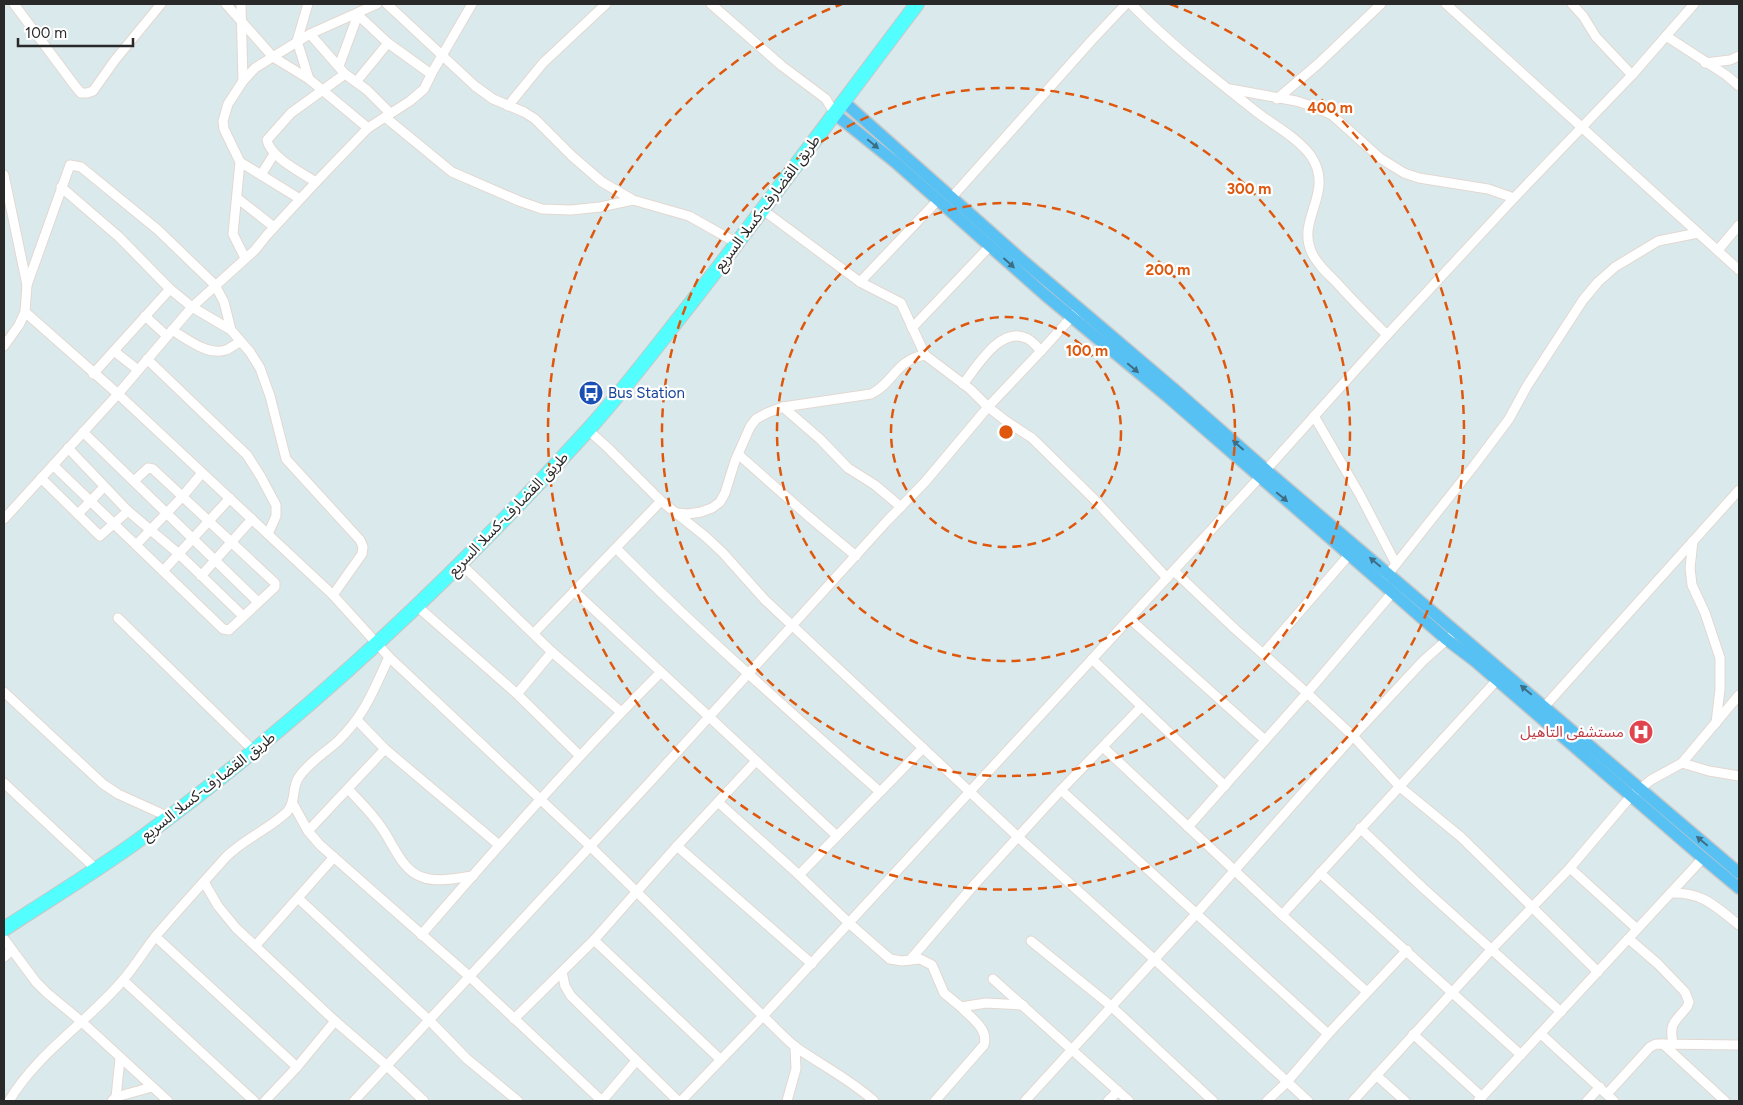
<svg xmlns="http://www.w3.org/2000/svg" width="1743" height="1105" font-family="Figtree,'Noto Sans Arabic',sans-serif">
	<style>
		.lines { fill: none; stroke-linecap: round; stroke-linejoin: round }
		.minor-casing { stroke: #e3d7d0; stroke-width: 11 }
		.major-casing { stroke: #c7c7c7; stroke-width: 14 }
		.highway-casing { stroke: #c7c7c7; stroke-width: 16 }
		.minor { stroke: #fff; stroke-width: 9 }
		.major { stroke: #57c1f4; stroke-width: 11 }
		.highway { stroke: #52fffe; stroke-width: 14 }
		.oneway { fill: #3e6d84 }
		.ring { fill: none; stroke: #de570d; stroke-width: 2.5; stroke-dasharray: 9 6 }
		.labels { text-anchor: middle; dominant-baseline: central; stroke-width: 4.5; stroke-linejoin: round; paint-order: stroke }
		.street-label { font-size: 15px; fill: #292929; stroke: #fff }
		.transit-label { font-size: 15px; fill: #164399; stroke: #fff; text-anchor: start }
		.health-label { font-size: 15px; fill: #be3a42; stroke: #fff; text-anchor: end }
		.centre { fill: #de570d; stroke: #fff; stroke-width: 2.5 }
		.ring-label { font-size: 15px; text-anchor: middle; font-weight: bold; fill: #de570d; stroke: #fff; stroke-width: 4.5; stroke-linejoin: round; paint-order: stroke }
	</style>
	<rect width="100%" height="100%" fill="#daeaec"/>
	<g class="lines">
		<defs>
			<g id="minor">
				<path d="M14 4 75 86 81 93H87L93 91 115 60 161 4"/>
				<path d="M226 4 273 57 309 79 368 128"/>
				<path d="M241 4 243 81"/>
				<path d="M308 4 297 41 309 79"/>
				<path d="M387 4 475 86 493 99 524 112 535 119 572 156 602 182 633 200 689 216 737 243"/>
				<path d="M711 4 782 66 826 99 835 114"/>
				<path d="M1131 4C1170 44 1214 78 1258 113 1275 126 1298 138 1311 156 1335 192 1297 218 1311 251 1316 263 1327 273 1337 283 1353 301 1370 318 1387 335"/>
				<path d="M1446 4 1739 270"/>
				<path d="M1572 4 1583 16 1596 37 1632 75"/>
				<path d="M358 15 388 43 431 74"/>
				<path d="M310 34 345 74 367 90 390 113"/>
				<path d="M1666 36 1726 75 1739 86"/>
				<path d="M1705 63 1730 60 1739 56"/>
				<path d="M339 66 359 12"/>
				<path d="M356 82 388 43"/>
				<path d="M1230 89 1296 101 1315 107 1332 115 1380 158 1404 173 1419 178 1488 189 1514 198"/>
				<path d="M1277 99 1318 64 1381 4"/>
				<path d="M508 106 543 63 606 4"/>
				<path d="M385 117 452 172 519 201 542 209 571 210 600 207 633 200"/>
				<path d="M240 162 300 199"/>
				<path d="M4 175 27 285 25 312 19 325 4 346"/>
				<path d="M261 175 274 154"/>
				<path d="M316 182C302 173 270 157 267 140L291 113 345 74"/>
				<path d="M61 187 119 237 170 289 192 307 231 330"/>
				<path d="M952 197 1092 40 1126 4"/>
				<path d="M237 198 274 227"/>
				<path d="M763 210 860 282 901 303 925 355 970 389 988 407 1006 421 1032 438 1094 499 1167 578"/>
				<path d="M1718 250 1739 225"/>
				<path d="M245 258 233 234 240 162 224 129 223 121 228 104 243 81 255 68 310 34 377 4"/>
				<path d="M860 282 938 200"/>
				<path d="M27 285 70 165 81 167 158 230 215 285 224 302 231 330 250 352 260 368 270 396 286 459 360 540 363 547 362 554 333 595"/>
				<path d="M25 312 118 394 333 595 389 657 590 846 763 1016 1259 478"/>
				<path d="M145 316 167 336"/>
				<path d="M912 328 990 246"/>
				<path d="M172 330C187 339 208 356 226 350 231 348 235 344 240 342"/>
				<path d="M114 351 138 370"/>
				<path d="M147 359 247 455 261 477 276 505V516L268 534"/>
				<path d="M93 374 170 289"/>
				<path d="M963 384C977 367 1000 326 1026 338 1032 340 1037 347 1041 351"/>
				<path d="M783 407 820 439 848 468 875 485 901 507"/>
				<path d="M1314 416 1360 495 1396 564"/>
				<path d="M588 430 607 447 661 501 706 537 723 553 765 600 1018 837 1154 959 1308 1101"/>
				<path d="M83 432 258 602"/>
				<path d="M68 448 128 511 179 554 243 616"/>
				<path d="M738 454 808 516 856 556"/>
				<path d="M53 465 223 629 229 630 275 587V583L153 469 148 468 134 481"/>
				<path d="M1266 470 1387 335 1514 198 1632 75 1694 4"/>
				<path d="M41 478 100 536 128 511"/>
				<path d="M677 513 688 514 701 512 712 508 720 502 725 493 735 461 750 427 756 419 767 413 783 407 871 394C893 384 895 360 925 355"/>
				<path d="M78 514 104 487"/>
				<path d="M4 519 118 394 192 307 255 250 267 235 316 182 368 128 410 101 424 89 433 71 472 4"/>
				<path d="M1693 541 1690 568 1692 585 1705 613 1720 658V689L1716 723"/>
				<path d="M136 545 182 497 202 473"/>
				<path d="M616 548C700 633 791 712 880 792"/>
				<path d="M461 564 552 652 621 712"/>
				<path d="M163 571 230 498"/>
				<path d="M1174 571 1235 629 1307 693 1353 736 1400 787 1461 837 1598 972"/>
				<path d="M201 576 252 519"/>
				<path d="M1385 578 1473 467 1509 419 1527 386 1583 300 1598 282 1615 267 1658 241 1698 233"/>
				<path d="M574 591 837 836"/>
				<path d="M418 607 517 694 580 756"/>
				<path d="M118 618 253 750"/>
				<path d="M1130 619 1265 740"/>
				<path d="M534 633 661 501"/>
				<path d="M1263 654 1349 555"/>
				<path d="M1092 659 1225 786"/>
				<path d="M4 692 103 784 118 794 169 817"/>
				<path d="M517 694 552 652"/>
				<path d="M1545 706 1739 490"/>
				<path d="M357 720 385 749 499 845"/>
				<path d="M1103 747 1282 915 1367 992"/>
				<path d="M1682 763 1709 771 1739 776"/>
				<path d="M4 783 96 869"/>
				<path d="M348 789C359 801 372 813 381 827 393 843 402 871 422 877 438 883 456 878 473 876"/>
				<path d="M1061 790 1328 1034"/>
				<path d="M718 802 799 875 850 924 890 959 902 961 910 960 974 885 1061 790 1141 707"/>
				<path d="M293 804 308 831 320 845 470 977 602 1101 636 1061"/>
				<path d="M1188 827 1307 693 1393 592"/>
				<path d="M1360 828 1423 888 1561 1012"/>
				<path d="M308 831 385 749"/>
				<path d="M677 846 812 964"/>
				<path d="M1570 868 1637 929"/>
				<path d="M1320 873 1521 1055"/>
				<path d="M799 875 923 748"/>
				<path d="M204 882 218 906 236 928 335 1021 386 1065 424 1101"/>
				<path d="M1671 893C1703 892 1715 906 1739 925"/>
				<path d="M298 898 430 1021 467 1059 518 1101"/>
				<path d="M1282 915 1497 680"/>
				<path d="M421 935C499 845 577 756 661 672"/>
				<path d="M156 937 297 1067"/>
				<path d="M4 939 36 982 47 993 82 1022 168 1101"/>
				<path d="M1629 939 1658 964 1685 992 1689 1002 1687 1007C1674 1023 1669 1023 1673 1044"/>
				<path d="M594 940 720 1059"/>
				<path d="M1031 941 1111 1006 1213 1101"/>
				<path d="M256 945 334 857"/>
				<path d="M4 957 12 950"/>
				<path d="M910 960 920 959 932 965 944 993 961 1007 986 1003 1023 1005"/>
				<path d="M562 972 565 986 571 996 678 1101"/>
				<path d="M993 979 1129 1101"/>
				<path d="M123 980 254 1101"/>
				<path d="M514 1019 594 940 677 846 756 761"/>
				<path d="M1413 1034 1482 1097"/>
				<path d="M1541 1034 1614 1101"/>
				<path d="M1663 1044 1725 1101"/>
				<path d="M1376 1075 1405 1101"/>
				<path d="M1607 1094 1650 1047 1656 1044 1739 1045"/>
				<path d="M116 1097 120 1059"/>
				<path d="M9 1101C37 1053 88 1022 123 980 135 966 144 951 155 937 178 910 202 884 226 857 244 839 269 829 287 812 297 801 291 788 299 777 309 762 325 753 338 741 365 715 374 689 389 657"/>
				<path d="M112 1101 116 1097 152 1087"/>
				<path d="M265 1101 297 1067 335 1021"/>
				<path d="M354 1101 649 783 887 521 925 482 988 407 1041 351 1076 312"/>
				<path d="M681 1101 763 1016C774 1026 785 1039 797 1048 823 1066 851 1080 874 1101"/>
				<path d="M787 1101 796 1069 795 1046"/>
				<path d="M935 1101 984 1045C989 1029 971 1018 961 1007"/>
				<path d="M1025 1101 1197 913 1353 736 1423 661 1450 637"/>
				<path d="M1108 1101 1118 1091"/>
				<path d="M1267 1101 1286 1083 1328 1034 1407 950"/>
				<path d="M1353 1101 1491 950 1570 868 1631 796 1651 780 1682 763 1739 695"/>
				<path d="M1478 1101 1703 858"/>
				<path d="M1587 1101 1600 1087"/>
			</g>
			<g id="major">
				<path d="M844 102 1021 259 1175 390 1266 470 1739 873"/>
				<path d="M835 114 895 162 1044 294 1168 397 1446 639 1475 661 1703 858 1739 888"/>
			</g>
			<path id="highway" d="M4 929C48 900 93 873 136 842 301 722 450 582 587 431 624 390 657 346 691 303 768 204 842 103 917 4"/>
		</defs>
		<use href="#minor" class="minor-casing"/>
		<use href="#major" class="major-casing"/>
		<use href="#highway" class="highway-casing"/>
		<use href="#minor" class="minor"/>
		<use href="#major" class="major"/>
		<use href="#highway" class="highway"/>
	</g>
	<defs><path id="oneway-solid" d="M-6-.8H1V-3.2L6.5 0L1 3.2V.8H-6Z" transform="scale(1.25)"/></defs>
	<g class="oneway">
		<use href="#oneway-solid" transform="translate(873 144) rotate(39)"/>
		<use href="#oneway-solid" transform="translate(1009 263) rotate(42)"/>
		<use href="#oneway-solid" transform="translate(1133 368) rotate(40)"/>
		<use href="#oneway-solid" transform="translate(1238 445) rotate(-139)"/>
		<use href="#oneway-solid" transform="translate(1282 497) rotate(40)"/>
		<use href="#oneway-solid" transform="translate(1375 562) rotate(-140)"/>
		<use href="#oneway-solid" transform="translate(1526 690) rotate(-140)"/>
		<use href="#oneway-solid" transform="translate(1702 841) rotate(-140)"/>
	</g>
	<g class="ring">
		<circle cx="1006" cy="432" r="115"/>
		<circle cx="1006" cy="432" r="229"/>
		<circle cx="1006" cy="432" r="344"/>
		<path d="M1170 4A458 458 0 1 1 842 4"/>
	</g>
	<defs>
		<symbol id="bus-disc" viewBox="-11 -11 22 22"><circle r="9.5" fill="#1a4fb4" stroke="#fff"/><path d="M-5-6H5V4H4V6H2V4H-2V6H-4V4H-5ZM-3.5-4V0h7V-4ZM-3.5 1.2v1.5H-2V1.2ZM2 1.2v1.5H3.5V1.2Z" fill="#fff"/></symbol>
		<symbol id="hospital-disc" viewBox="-11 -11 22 22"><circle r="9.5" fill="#e0444e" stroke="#fff"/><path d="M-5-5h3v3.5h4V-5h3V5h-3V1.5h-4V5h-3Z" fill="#fff"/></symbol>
	</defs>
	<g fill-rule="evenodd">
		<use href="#bus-disc" x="577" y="379" width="28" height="28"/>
		<use href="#hospital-disc" x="1627" y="718" width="28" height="28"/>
	</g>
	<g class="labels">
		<g class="street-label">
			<text transform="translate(767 203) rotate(-53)">طريق القضارف-كسلا السريع</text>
			<text transform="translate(508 514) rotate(-46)">طريق القضارف-كسلا السريع</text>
			<text transform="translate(208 786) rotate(-38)">طريق القضارف-كسلا السريع</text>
		</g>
		<g class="transit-label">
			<text x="608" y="393">Bus Station</text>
		</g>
		<g class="health-label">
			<text x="1624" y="732">مستشفى التاهيل</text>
		</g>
	</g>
	<circle cx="1006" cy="432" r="8" class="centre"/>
	<g class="ring-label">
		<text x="1330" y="113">400 m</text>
		<text x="1249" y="194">300 m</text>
		<text x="1168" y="275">200 m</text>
		<text x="1087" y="356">100 m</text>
	</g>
	<rect width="1743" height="1105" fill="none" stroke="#292929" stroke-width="10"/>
	<path d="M18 38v8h115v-8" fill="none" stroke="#292929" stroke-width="2.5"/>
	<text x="25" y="38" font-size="15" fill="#292929" stroke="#ffffff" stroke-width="4" paint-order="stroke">100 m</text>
</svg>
